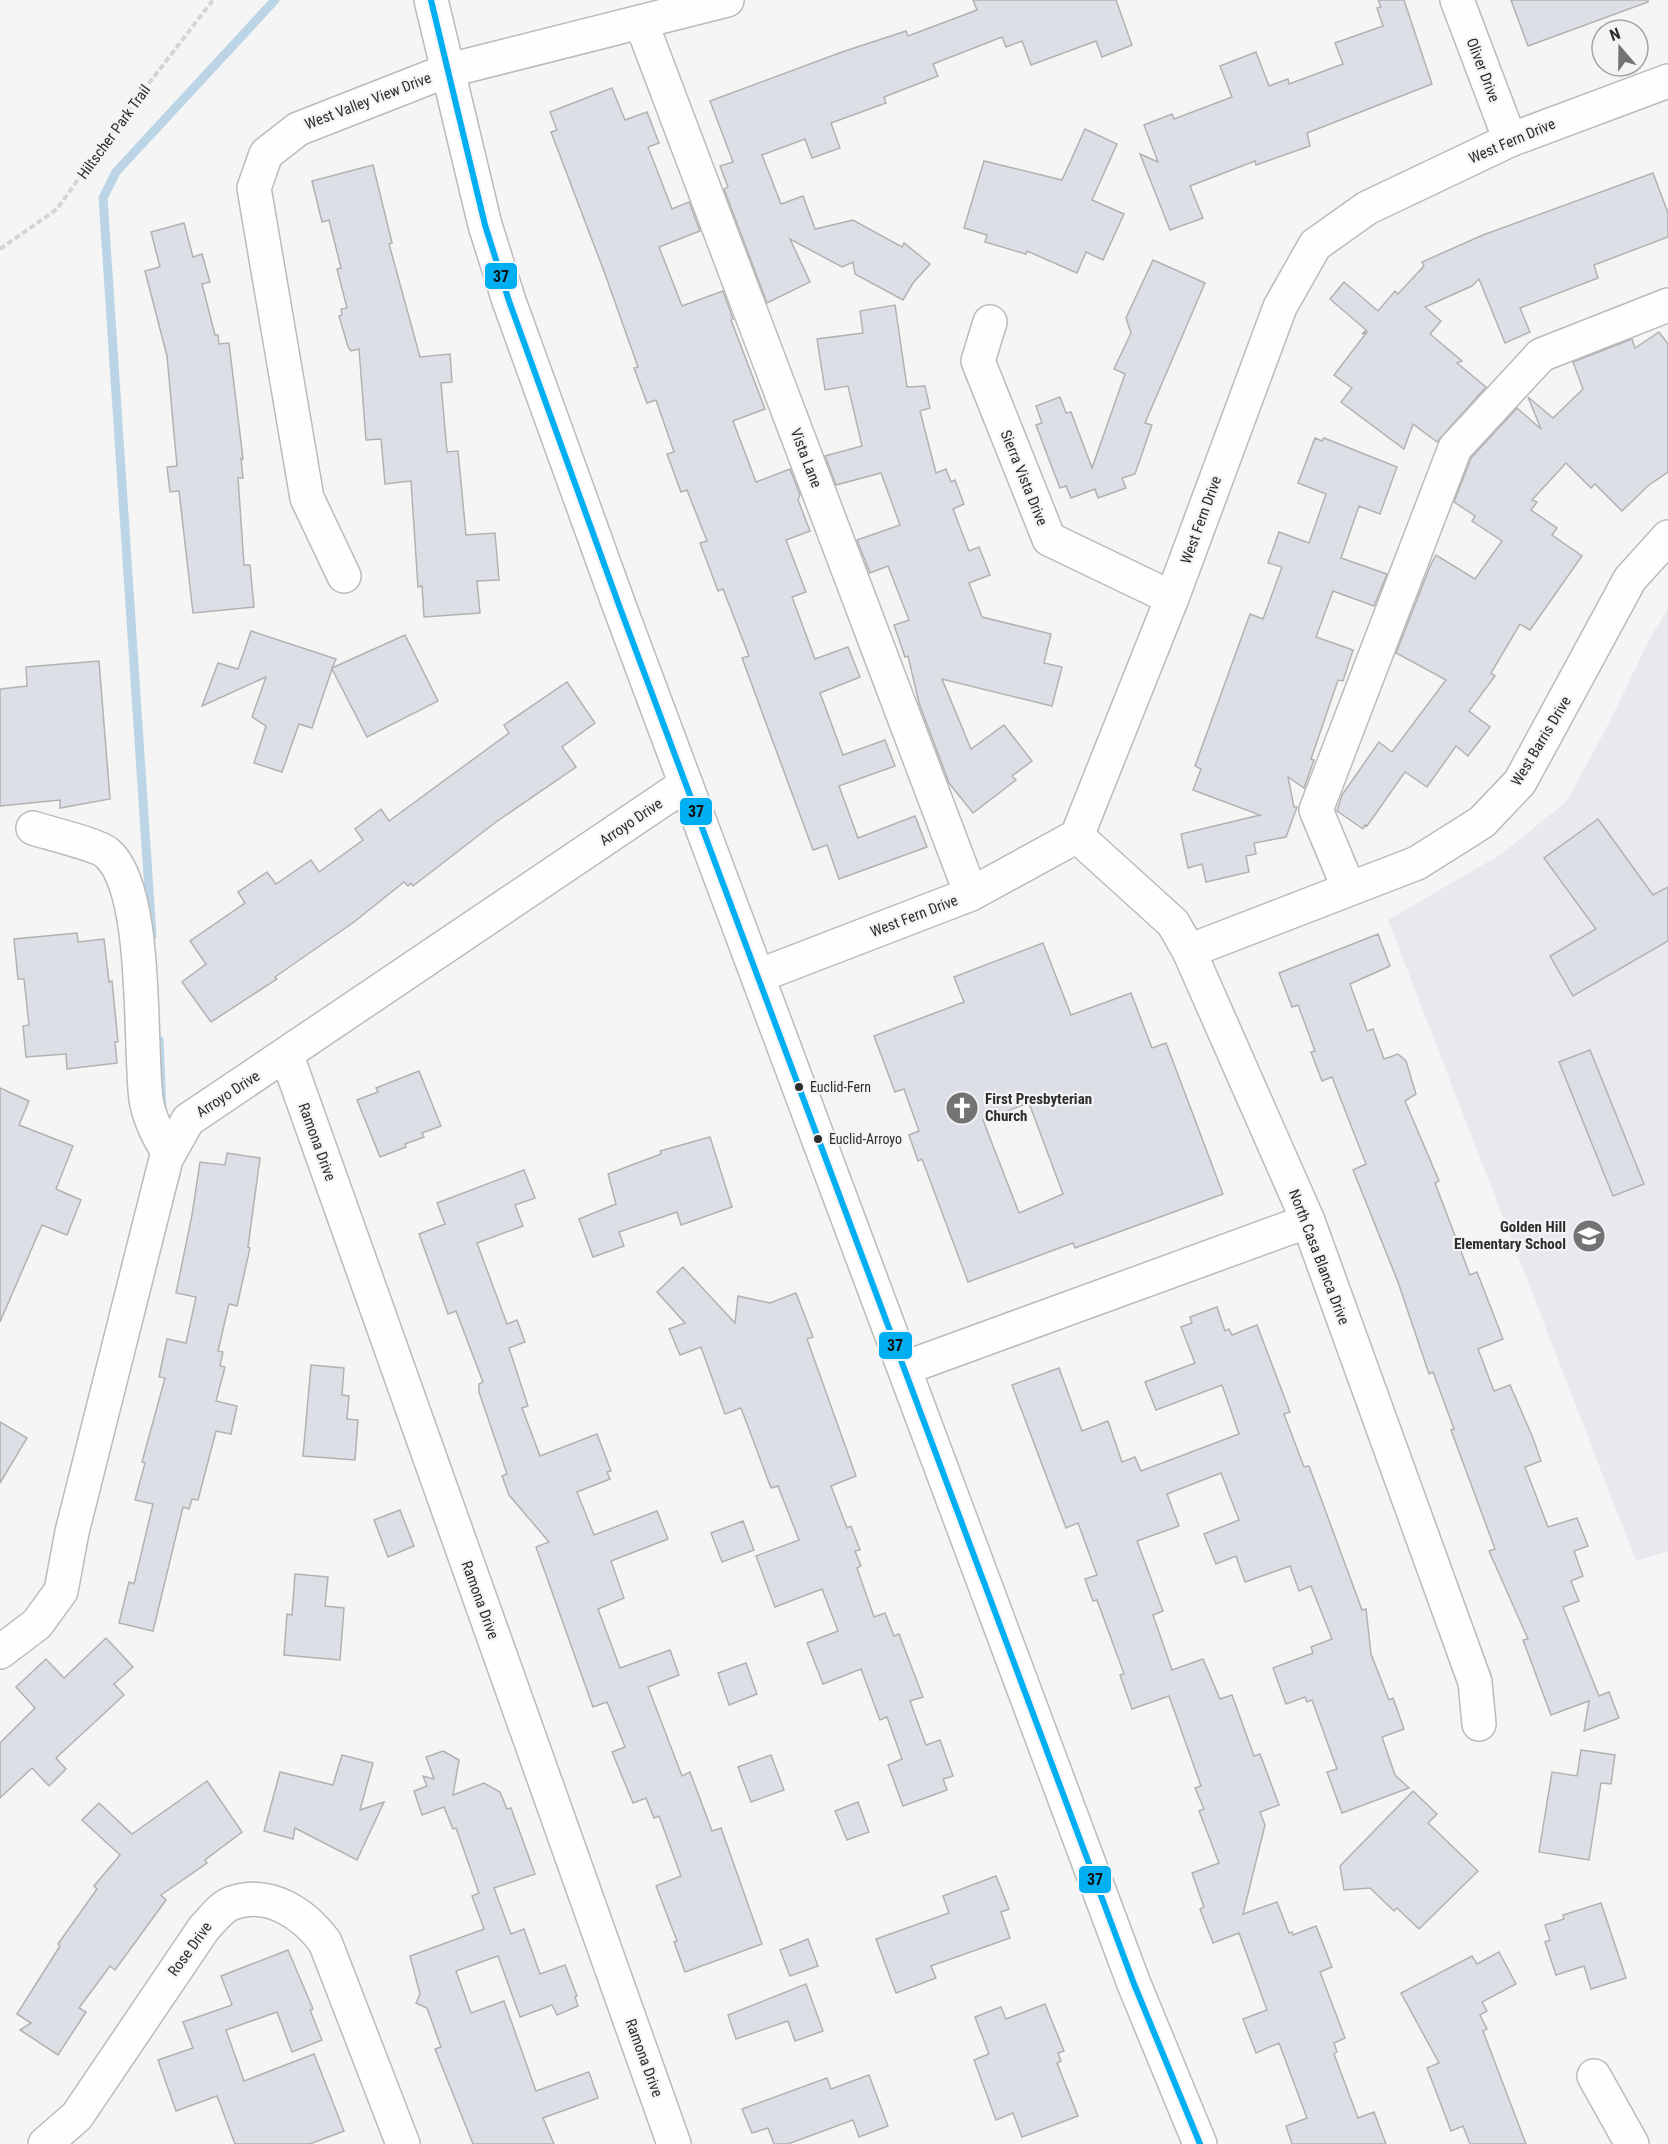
<svg xmlns="http://www.w3.org/2000/svg" width="1668" height="2144" font-family="'Roboto Condensed',sans-serif">
	<style>
		.built { fill: #e8e8ee }
		.lines { fill: none; stroke-linecap: round; stroke-linejoin: round }
		.stream { stroke: #bbd5e6; stroke-width: 9 }
		.building { fill: #dddfe6; stroke: #b2b2b2; stroke-width: 1.5; fill-rule: evenodd }
		.minor-casing { stroke: #bbb; stroke-width: 36 }
		.major-casing { stroke: #bbb; stroke-width: 36 }
		.path { stroke: #d5d5d5; stroke-width: 4; stroke-dasharray: 6 3; stroke-linecap: butt }
		.minor { stroke: #fefefe; stroke-width: 33 }
		.major { stroke: #fefefe; stroke-width: 33 }
		.bus-1-casing { stroke: #f4f4f6; stroke-width: 10 }
		.bus-1 { stroke: #00aff2; stroke-width: 6 }
		.bus-dot { fill: #2d2d2e; stroke: #f4f4f6; stroke-width: 2 }
		.labels { text-anchor: middle; dominant-baseline: central; stroke-width: 4.5; stroke-linejoin: round; paint-order: stroke }
		.bus-label { font-size: 14px; fill: #2d2d2e; stroke: #f4f4f6; text-anchor: start }
		.street-label { font-size: 15px; fill: #2d2d2e; stroke: #f4f4f6 }
		.poi-label { font-size: 15px; font-weight: bold; fill: #2d2d2e; stroke: #f4f4f6; text-anchor: start }
		.line-badge { stroke: #f4f4f6; stroke-width: 2 }
		.pale-badge-label { font-size: 16px; text-anchor: middle; font-weight: bold; fill: #111 }
	</style>
	<rect width="100%" height="100%" fill="#f5f5f5"/>
	<path class="built" d="M1668 609V1551L1636 1561 1388 920 1500 855 1567 801 1610 721 1650 638Z"/>
	<g class="lines">
		<g class="stream">
			<path d="M152 936 103 198 116 172 275 0"/>
			<path d="M159 1040 162 1109"/>
		</g>
	</g>
	<g class="building">
		<path d="M973 0H1116L1132 45 1102 57 1096 41 1031 65 1022 41 1006 47 1002 37 933 64 938 76 884 97 886 103 831 123 840 148 812 158 805 139 762 155 781 204 803 196 815 229 853 220 902 247 904 243 930 264 913 283 903 300 855 274 853 262 842 267 790 239 810 282 767 303 724 189 728 187 720 166 733 162 710 101 842 52 906 31 908 36 977 10Z"/>
		<path d="M1378 0H1404L1432 84 1307 133 1310 146 1256 165 1255 161 1190 186 1203 218 1170 230 1140 154 1158 162 1144 125 1172 114 1174 119 1232 97 1220 66 1256 52 1269 86 1288 79 1289 84 1343 64 1335 43 1383 26 1377 8 1381 7Z"/>
		<path d="M1511 0H1648V2L1528 46Z"/>
		<path d="M612 88 625 120 647 112 659 143 648 147 672 209 689 202 700 231 659 247 682 306 723 291 733 319 731 320 765 409 733 421 756 482 790 469 800 495 798 500 810 531 786 540 806 592 792 597 815 659 848 647 860 677 820 693 843 755 885 740 895 766 839 786 858 838 915 816 927 847 839 879 827 845 813 850 742 658 749 656 723 589 718 591 700 543 707 541 687 490 681 492 667 454 674 452 656 400 647 403 634 368 638 367 605 274 551 132 557 130 550 112Z"/>
		<path d="M1085 129 1117 144 1092 200 1124 214 1103 260 1086 252 1077 273 1027 251 1026 254 985 242 987 235 964 228 984 161 1062 180Z"/>
		<path d="M373 165 392 243 389 244 420 357 450 354 452 382 441 383 447 452 458 451 466 535 495 533 499 580 477 581 480 613 424 617 422 586 418 587 411 481 385 484 381 439 366 440 359 349 351 351 348 347 339 316 342 315 341 309 347 308 337 269 341 268 329 220 322 222 312 181Z"/>
		<path d="M1653 173 1668 213V237L1594 265 1598 278 1520 308 1530 332 1505 343 1479 279 1472 286 1425 307 1441 321 1430 334 1462 361 1457 363 1486 387 1437 442 1413 424 1404 449 1341 402 1352 388 1334 375 1367 332 1362 334 1366 330 1330 299 1344 282 1378 311 1395 291 1398 294 1424 266 1422 262 1483 235Z"/>
		<path d="M184 223 193 257 202 254 210 282 202 284 215 335H218L219 344 229 343 243 459 241 458 243 478H238L244 565H250L254 607 193 613 179 491 170 492 167 467 177 466 167 356 145 271 160 267 151 232Z"/>
		<path d="M1153 260 1205 283 1145 423 1152 425 1135 474 1122 478 1126 488 1098 498 1095 489 1071 498 1066 486 1060 488 1048 457 1036 425 1042 423 1036 406 1060 397 1066 413 1071 412 1092 468 1125 374 1114 369 1131 333 1126 318Z"/>
		<path d="M895 305 907 387 925 386 930 408 920 411 936 473 946 469 951 482 955 480 964 504 953 509 969 551 979 547 990 575 969 583 982 617 1051 634 1044 663 1062 667 1052 706 942 679 971 749 1004 725 1032 761 1012 776 1016 780 973 813 949 783 919 703 908 656 905 657 894 625 909 620 888 566 870 573 857 540 900 525 881 473 836 485 825 456 862 446 848 386 825 390 817 339 863 333 860 311Z"/>
		<path d="M1659 332 1668 344V472L1649 485 1622 511 1595 484 1591 488 1566 463 1532 500 1537 502 1531 510 1557 528 1552 535 1582 556 1530 630 1520 624 1491 673 1495 676 1469 711 1490 727 1468 756 1456 746 1427 787 1405 772 1367 826 1365 825 1363 829 1337 811 1342 795 1379 742 1392 752 1446 680 1396 653 1431 564 1436 555 1475 579 1502 541 1472 521 1475 516 1454 502 1471 458 1517 408 1541 429 1528 397 1553 418 1583 389 1573 362 1632 339 1635 348Z"/>
		<path d="M1315 438 1322 441 1324 438 1397 467 1380 514 1359 506 1341 558 1387 574 1374 606 1333 591 1316 637 1353 650 1343 681 1338 680 1311 759 1314 760 1304 788 1288 777 1294 807H1297L1286 837 1254 843 1256 854 1246 856 1249 872 1206 882 1202 864 1188 868 1181 834 1260 815 1193 790 1201 769 1195 766 1250 614 1263 619 1282 567 1268 563 1279 532 1309 543 1326 494 1298 483Z"/>
		<path d="M251 631 336 659 332 668 405 635 438 701 367 737 332 669 312 728 299 724 282 772 254 763 266 726 252 717 266 677 202 706 218 663 238 669Z"/>
		<path d="M99 661 110 799 60 808V800L0 806V689L27 686 26 667Z"/>
		<path d="M567 682 595 723 562 747 576 767 496 822 413 886 411 883 408 886 404 882 354 922 275 977 277 979 211 1022 182 982 206 964 190 941 245 903 238 892 267 872 276 884 311 860 319 872 363 840 355 829 381 809 389 821 509 733 504 725Z"/>
		<path d="M1598 819 1653 895 1668 887V941L1573 996 1550 956 1596 929 1544 858Z"/>
		<path d="M77 933 78 942 104 939 109 982 112 981 118 1042H115L117 1063 67 1069 66 1054 26 1057 23 1026 29 1025 24 979H18L14 939Z"/>
		<path d="M1378 934 1390 966 1350 984 1367 1031 1373 1029 1384 1059 1398 1054 1406 1061 1416 1094 1405 1101 1439 1181 1435 1183 1470 1275 1477 1272 1503 1339 1478 1349 1494 1391 1510 1385 1533 1438 1541 1461 1525 1467 1548 1527 1577 1518 1588 1546 1574 1551 1583 1576 1571 1581 1579 1601 1563 1607 1599 1696 1609 1692 1619 1718 1584 1731 1589 1701 1551 1715 1523 1640 1528 1639 1489 1551 1495 1549 1451 1430 1454 1429 1433 1372 1429 1374 1398 1282 1353 1170 1366 1164 1332 1077 1322 1081 1311 1052 1315 1051 1298 1005 1292 1007 1279 973Z"/>
		<path d="M1043 943 1071 1015 1131 993 1152 1048 1166 1043 1223 1194 1075 1248 1073 1243 968 1282 922 1159 918 1161 909 1135 919 1131 904 1089 895 1092 874 1036 964 1002 954 977ZM1029 1103 1063 1194 1019 1213 983 1120Z"/>
		<path d="M1590 1050 1644 1184 1613 1196 1559 1062Z"/>
		<path d="M419 1071 441 1126 422 1133 424 1137 405 1144 406 1147 380 1157 357 1100 378 1092 376 1088Z"/>
		<path d="M0 1088 29 1101 19 1125 73 1146 56 1189 81 1200 67 1235 42 1225 0 1322Z"/>
		<path d="M710 1137 732 1207 681 1225 677 1212 619 1232 624 1246 593 1257 579 1219 616 1204 608 1174 661 1154 660 1151Z"/>
		<path d="M227 1153 260 1158 248 1247 250 1248 237 1306 229 1304 218 1351 223 1352 220 1366 225 1367 216 1401 237 1406 231 1434 216 1431 198 1500 192 1499 189 1509 183 1507 153 1631 119 1623 129 1582 134 1584 153 1504 135 1500 145 1463 142 1462 165 1378 159 1377 167 1339 186 1343 196 1297 176 1293 192 1215 200 1162 225 1165Z"/>
		<path d="M524 1170 535 1198 515 1205 523 1226 477 1243 507 1324 517 1320 525 1342 509 1348 528 1406 522 1408 540 1456 597 1434 611 1471 607 1472 610 1479 577 1492 594 1535 657 1511 668 1539 611 1561 624 1598 598 1609 620 1668 670 1650 679 1675 648 1687 682 1776 690 1772 712 1831 721 1828 762 1944 685 1972 674 1942 677 1941 656 1886 681 1876 659 1816 654 1818 646 1798 633 1803 612 1752 625 1747 607 1702 593 1707 536 1547 549 1542 509 1495 502 1476 507 1474 479 1392V1384L483 1382 456 1311 448 1314 419 1234 445 1224 437 1203Z"/>
		<path d="M683 1267 735 1323 738 1296 770 1303 796 1293 813 1337 807 1339 856 1476 831 1486 847 1528 851 1526 860 1550 855 1551 861 1566 857 1568 874 1617 885 1613 894 1636 899 1634 923 1697 910 1701 926 1745 940 1740 953 1776 943 1779 947 1790 903 1806 888 1765 902 1759 887 1717 880 1720 861 1669 823 1684 807 1643 838 1631 822 1589 775 1607 756 1556 799 1540 778 1486 771 1488 741 1408 725 1414 701 1347 680 1355 669 1329 685 1323 657 1292Z"/>
		<path d="M1217 1307 1225 1331 1229 1329 1232 1335 1257 1325 1290 1412 1284 1414 1304 1467 1309 1466 1362 1610 1366 1609 1371 1654 1389 1700 1393 1698 1404 1729 1382 1737 1395 1775 1409 1788 1342 1813 1327 1772 1337 1769 1312 1700 1307 1702 1305 1697 1286 1704 1273 1668 1313 1653 1311 1647 1332 1639 1311 1586 1299 1591 1290 1566 1245 1582 1236 1556 1216 1564 1204 1534 1239 1520 1221 1473 1167 1494 1179 1526 1137 1541 1163 1611 1153 1615 1172 1670 1203 1659 1220 1699 1232 1695 1254 1756 1260 1754 1279 1805 1260 1812 1265 1825 1243 1914 1277 1902 1289 1933 1292 1932 1293 1935 1316 1926 1332 1967 1320 1972 1345 2038 1334 2043 1337 2052 1334 2054 1358 2118 1374 2112 1386 2144H1292L1286 2126 1307 2118 1279 2043 1256 2053 1243 2019 1267 2010 1239 1933 1213 1943 1200 1909 1204 1907 1192 1873 1219 1863 1199 1811 1204 1809 1195 1788 1201 1786 1169 1696 1132 1709 1120 1675 1124 1674 1097 1600 1093 1601 1085 1579 1097 1575 1078 1523 1066 1528 1012 1385 1059 1368 1082 1431 1108 1421 1122 1462 1135 1457 1141 1471 1239 1434 1222 1385 1156 1410 1145 1382 1195 1363 1181 1327 1192 1323 1190 1317Z"/>
		<path d="M311 1365 344 1368 342 1395 349 1396 347 1419 358 1420 355 1460 303 1456Z"/>
		<path d="M0 1422 27 1438 0 1483Z"/>
		<path d="M400 1510 414 1546 388 1557 374 1520Z"/>
		<path d="M743 1521 754 1550 722 1562 711 1533Z"/>
		<path d="M295 1574 328 1577 325 1606 344 1608 340 1660 284 1655 287 1614 292 1615Z"/>
		<path d="M106 1638 133 1667 114 1684 124 1695 56 1758 66 1769 49 1786 32 1768 0 1798V1743L35 1708 16 1687 46 1659 64 1678Z"/>
		<path d="M746 1663 757 1694 729 1705 718 1673Z"/>
		<path d="M1581 1750 1615 1755 1611 1784 1601 1783 1589 1860 1539 1852 1552 1772 1577 1776Z"/>
		<path d="M443 1751 459 1760 453 1795 484 1783 500 1792 507 1809 511 1808 535 1874 494 1888 511 1934 524 1929 540 1974 565 1965 577 1996 575 1997 578 2006 557 2015 552 2005 520 2017 498 1956 456 1971 471 2013 504 2001 536 2091 589 2072 598 2098 543 2118 554 2144H473L435 2049 441 2047 427 2008 416 2003 420 1994 410 1956 484 1929 472 1896 479 1893 456 1828 453 1829 444 1807 422 1815 414 1791 427 1786 423 1776 434 1779 426 1757Z"/>
		<path d="M342 1755 373 1763 360 1810 384 1802 357 1860 295 1828 293 1839 264 1831 280 1772 333 1785Z"/>
		<path d="M771 1755 784 1790 751 1802 738 1767Z"/>
		<path d="M207 1781 242 1832 205 1860 207 1863 161 1895 166 1900 115 1970 110 1966 79 2008 86 2012 58 2055 20 2030 31 2023 17 2014 60 1946 58 1944 97 1889 94 1886 120 1855 82 1820 99 1803 132 1834Z"/>
		<path d="M1413 1791 1437 1814 1428 1823 1478 1871 1419 1929 1397 1908 1394 1911 1370 1888 1344 1890 1340 1866Z"/>
		<path d="M858 1802 869 1832 847 1840 835 1811Z"/>
		<path d="M996 1876 1009 1909 1001 1912 1010 1938 931 1966 936 1978 896 1993 876 1939 949 1913 943 1896Z"/>
		<path d="M1601 1903 1626 1978 1591 1989 1584 1966 1556 1975 1545 1942 1550 1940 1545 1925 1564 1919 1563 1915Z"/>
		<path d="M808 1939 818 1966 790 1976 780 1950Z"/>
		<path d="M288 1950 313 2009 310 2010 322 2040 292 2052 277 2012 226 2030 244 2081 314 2054 344 2131 310 2144H235L217 2096 176 2111 158 2060 193 2048 183 2022 232 2005 221 1976Z"/>
		<path d="M1499 1952 1516 1984 1482 2002 1487 2011 1480 2015 1487 2029 1483 2031 1526 2144H1470L1463 2126 1451 2131 1427 2068 1439 2063 1401 1993 1472 1956 1477 1964Z"/>
		<path d="M806 1984 823 2031 795 2041 788 2021 736 2039 728 2015Z"/>
		<path d="M1045 2004 1064 2051 1058 2053 1061 2061 1057 2063 1078 2116 1022 2137 1013 2113 996 2120 974 2060 989 2054 975 2017 1001 2007 1006 2019Z"/>
		<path d="M869 2075 888 2126 859 2137 853 2120 788 2144H774L768 2128 752 2133 742 2109 827 2078 831 2089Z"/>
	</g>
	<g class="lines">
		<defs>
			<g id="minor">
				<path d="M1457 0 1510 140"/>
				<path d="M641 22 971 894"/>
				<path d="M990 322 978 361 1049 539 1172 598"/>
				<path d="M344 576 307 498 254 188 266 154 298 129 446 71 727 0"/>
				<path d="M33 828C48 833 98 845 107 853 149 889 139 1044 146 1099 149 1119 158 1136 169 1153"/>
				<path d="M1077 836 1173 923 1189 951 1308 1221 1475 1682 1479 1724"/>
				<path d="M1349 889 1316 810 1455 448 1541 355 1668 305"/>
				<path d="M1189 951 1417 863 1482 822 1520 782 1630 579 1668 537"/>
				<path d="M758 976 971 894 1077 836 1172 598 1280 307 1315 245 1367 208 1510 140 1668 81"/>
				<path d="M287 1056 674 2144"/>
				<path d="M905 1368 1308 1221"/>
				<path d="M0 1652 37 1624 61 1591 72 1532 166 1159 188 1120 686 784"/>
				<path d="M1594 2076 1632 2144"/>
				<path d="M45 2144 77 2116 204 1928C212 1920 221 1907 232 1903 270 1890 304 1914 325 1942L403 2144"/>
			</g>
			<path id="major" d="M431 0 485 225 509 301 620 608 1134 1984 1200 2144"/>
		</defs>
		<use href="#minor" class="minor-casing"/>
		<use href="#major" class="major-casing"/>
		<path class="path" d="M0 249 57 209 120 121 213 0"/>
		<use href="#minor" class="minor"/>
		<use href="#major" class="major"/>
		<defs>
			<path id="bus-1" d="M431 0 485 225 509 301 620 608 1134 1984 1200 2144"/>
		</defs>
		<use href="#bus-1" class="bus-1-casing"/>
		<use href="#bus-1" class="bus-1"/>
	</g>
	<defs>
		<symbol id="church-disc" viewBox="-11 -11 22 22"><circle r="9.5" fill="#737374" stroke="#f4f4f6"/><path d="M-1.2-6h2.4v3.5h3.3v2.4h-3.3V6h-2.4V-.1h-3.3v-2.4h3.3Z" fill="#fff"/></symbol>
		<symbol id="school-disc" viewBox="-11 -11 22 22"><circle r="9.5" fill="#737374" stroke="#f4f4f6"/><path d="M0-5L7-2L0 1L-7-2ZM-4 1L0 2.5L4 1V4Q0 6-4 4Z" fill="#fff"/></symbol>
	</defs>
	<g fill-rule="evenodd">
		<use href="#church-disc" x="943" y="1089" width="38" height="38"/>
		<use href="#school-disc" x="1570" y="1217" width="38" height="38"/>
	</g>
	<g class="bus-dot">
		<circle cx="799" cy="1087" r="5"/>
		<circle cx="818" cy="1139" r="5"/>
	</g>
	<g class="labels">
		<g class="bus-label">
			<text x="810" y="1087">Euclid-Fern</text>
			<text x="829" y="1139">Euclid-Arroyo</text>
		</g>
		<g class="street-label">
			<text transform="translate(1483 70) rotate(69)">Oliver Drive</text>
			<text transform="translate(368 101) rotate(-21)">West Valley View Drive</text>
			<text transform="translate(114 132) rotate(-54)">Hiltscher Park Trail</text>
			<text transform="translate(1512 141) rotate(-23)">West Fern Drive</text>
			<text transform="translate(806 458) rotate(69)">Vista Lane</text>
			<text transform="translate(1024 478) rotate(68)">Sierra Vista Drive</text>
			<text transform="translate(1201 520) rotate(-70)">West Fern Drive</text>
			<text transform="translate(1541 741) rotate(-59)">West Barris Drive</text>
			<text transform="translate(631 822) rotate(-34)">Arroyo Drive</text>
			<text transform="translate(914 916) rotate(-21)">West Fern Drive</text>
			<text transform="translate(228 1094) rotate(-33)">Arroyo Drive</text>
			<text transform="translate(317 1142) rotate(70)">Ramona Drive</text>
			<text transform="translate(1319 1257) rotate(69)">North Casa Blanca Drive</text>
			<text transform="translate(480 1600) rotate(70)">Ramona Drive</text>
			<text transform="translate(190 1949) rotate(-54)">Rose Drive</text>
			<text transform="translate(644 2058) rotate(70)">Ramona Drive</text>
		</g>
		<g class="poi-label">
			<text x="985" y="1099">First Presbyterian<tspan x="985" dy="17">Church</tspan></text>
			<text x="1566" y="1227" text-anchor="end">Golden Hill<tspan x="1566" dy="17">Elementary School</tspan></text>
		</g>
	</g>
	<g class="line-badge">
		<rect x="484" y="262" width="34" height="28" rx="6" fill="#00aff2"/>
		<rect x="679" y="797" width="34" height="29" rx="6" fill="#00aff2"/>
		<rect x="878" y="1331" width="35" height="29" rx="6" fill="#00aff2"/>
		<rect x="1078" y="1865" width="34" height="29" rx="6" fill="#00aff2"/>
	</g>
	<g class="pale-badge-label">
		<text x="501" y="282">37</text>
		<text x="696" y="817">37</text>
		<text x="895" y="1351">37</text>
		<text x="1095" y="1885">37</text>
	</g>
	<g transform="translate(1620 48) rotate(340)"><circle r="28" fill="#f4f4f6" stroke="#a4a4a6" stroke-width="1.5"/>
	<path d="M0-4.5L10 22L0 15L-10 22Z" fill="#737374"/>
	<text y="-9" font-size="16" font-weight="bold" text-anchor="middle" fill="#2d2d2e">N</text>
	</g>
</svg>
